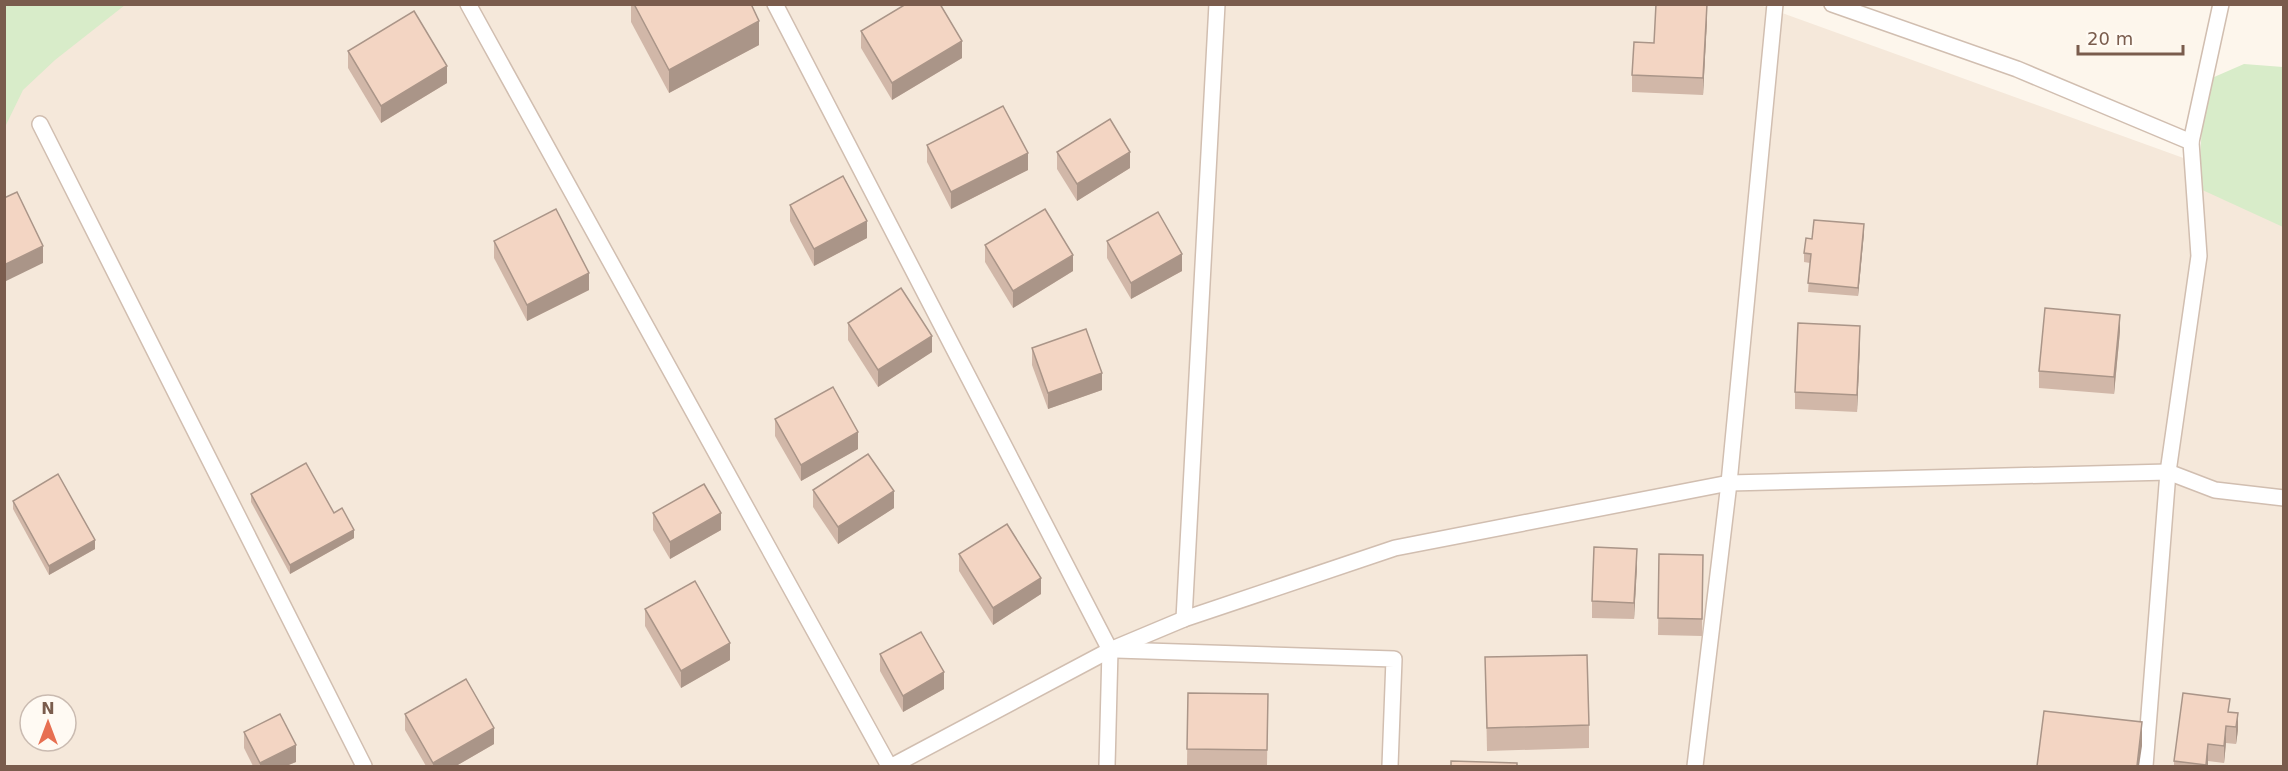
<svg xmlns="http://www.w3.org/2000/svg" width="2288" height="771" font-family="'DejaVu Sans',sans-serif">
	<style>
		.residential { fill: #f5e8da; fill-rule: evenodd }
		.green { fill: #d8ecc9 }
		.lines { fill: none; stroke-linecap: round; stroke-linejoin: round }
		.service-casing { stroke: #d1beb0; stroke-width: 18 }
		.service { stroke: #fff; stroke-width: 15 }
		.wall { fill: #d1b7a8 }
		.shaded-wall { fill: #aa9588 }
		.building { fill: #f3d5c3; stroke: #aa9588; stroke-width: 1.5 }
	</style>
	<rect width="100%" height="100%" fill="#fdf6ec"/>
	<path class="residential" d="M65 4 1760 5 2283 194V766H5L4 38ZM30 705H66V741H30Z"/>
	<g class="green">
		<path d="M5 4 125 5 55 60 23 90 5 127Z"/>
		<path d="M2244 64 2283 67V227L2198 188 2205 81Z"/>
	</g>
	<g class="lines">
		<defs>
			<g id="service">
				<path d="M468 4 889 766"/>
				<path d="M775 4 1110 650 1107 766"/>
				<path d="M1832 4 2017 69 2191 142 2199 256 2168 472 2145 766"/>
				<path d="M40 124 364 766"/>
				<path d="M2191 142 2221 4"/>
				<path d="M1184 619 1217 4"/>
				<path d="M1116 650 1394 659 1390 766"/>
				<path d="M892 766 1110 650 1184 619 1395 548 1729 483 2168 472 2215 490 2284 498"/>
				<path d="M1695 766 1729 483 1775 4"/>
			</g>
		</defs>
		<use href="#service" class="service-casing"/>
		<use href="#service" class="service"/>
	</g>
	<g class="wall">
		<path d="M631 4H751L759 45 669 93 631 22Z"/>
		<path d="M1707 20 1703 95 1632 92V75L1654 43Z"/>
		<path d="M861 31 962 58 892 100 861 48Z"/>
		<path d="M348 51 447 83 381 123 348 68Z"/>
		<path d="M927 145 1028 170 951 209 927 162Z"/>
		<path d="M1057 152 1130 168 1077 201 1057 169Z"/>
		<path d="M790 205 867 238 814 266 790 221Z"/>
		<path d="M1864 233 1858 296 1808 292 1810 263 1804 262V253L1812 239Z"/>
		<path d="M494 241 589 290 527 321 494 258Z"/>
		<path d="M1107 241 1182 271 1131 299 1107 258Z"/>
		<path d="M985 245 1073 271 1013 308 985 262Z"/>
		<path d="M848 323 932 352 878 387 848 340Z"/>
		<path d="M2120 331 2114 394 2039 388V371Z"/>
		<path d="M1860 343 1857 412 1795 409V392Z"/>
		<path d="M1032 348 1102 390 1048 409 1032 365Z"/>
		<path d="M775 419 858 449 801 481 775 436Z"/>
		<path d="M813 490 894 508 838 544 813 507Z"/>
		<path d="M251 494 334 513 354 538 290 574 251 502Z"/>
		<path d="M13 501 95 549 49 575 13 509Z"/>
		<path d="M653 513 721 530 670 559 653 530Z"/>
		<path d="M959 554 1041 594 993 625 959 571Z"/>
		<path d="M1659 554 1703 555 1702 636 1658 635Z"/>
		<path d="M1637 566 1634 619 1592 618V601Z"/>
		<path d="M645 609 730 660 681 688 645 626Z"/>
		<path d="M880 654 944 689 903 712 880 671Z"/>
		<path d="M1485 657 1589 725V748L1487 751Z"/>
		<path d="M1188 693 1268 694 1267 766H1187Z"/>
		<path d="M2230 712 2238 730 2236 744 2226 743 2224 763 2208 761V766H2174V761Z"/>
		<path d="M405 714 494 744 456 766H426L405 730Z"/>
		<path d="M244 732 296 762 286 766H253L244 748Z"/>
	</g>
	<g class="shaded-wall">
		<path d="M1707 4V20L1703 95V78Z"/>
		<path d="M759 21V45L669 93V70Z"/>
		<path d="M962 41V58L892 100V83Z"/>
		<path d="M447 66V83L381 123V106Z"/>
		<path d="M1130 152V168L1077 201V184Z"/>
		<path d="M1028 153V170L951 209V192Z"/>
		<path d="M867 221V238L814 266V249Z"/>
		<path d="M1864 224V233L1858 296V288Z"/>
		<path d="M43 246V263L4 282V265Z"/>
		<path d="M1182 254V271L1131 299V283Z"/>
		<path d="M1073 255V271L1013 308V291Z"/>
		<path d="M589 273V290L527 321V305Z"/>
		<path d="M2120 315V331L2114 394V377Z"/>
		<path d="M1860 326V343L1857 412V395Z"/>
		<path d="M932 336V352L878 387V370Z"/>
		<path d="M1102 373V390L1048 409V393Z"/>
		<path d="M858 432V449L801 481V465Z"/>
		<path d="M894 491V508L838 544V527Z"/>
		<path d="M721 513V530L670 559V542Z"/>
		<path d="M354 530V538L290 574V565Z"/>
		<path d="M95 540V549L49 575V566Z"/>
		<path d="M1637 549V566L1634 619V603Z"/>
		<path d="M1041 578V594L993 625V608Z"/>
		<path d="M730 643V660L681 688V671Z"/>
		<path d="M944 672V689L903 712V696Z"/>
		<path d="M2238 713V730L2236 744V727Z"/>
		<path d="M2142 722V746L2139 766H2137Z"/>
		<path d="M2226 726V743L2224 763V746Z"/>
		<path d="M494 728V744L456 766H433V763Z"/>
		<path d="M2208 744V766H2206Z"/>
		<path d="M296 745V762L286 766H260V763Z"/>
	</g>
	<g class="building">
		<path d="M634 4H751L759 21 669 70Z"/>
		<path d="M906 4H940L962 41 892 83 861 31Z"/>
		<path d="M1656 4H1707L1703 78 1632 75 1634 42 1654 43Z"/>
		<path d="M414 11 447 66 381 106 348 51Z"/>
		<path d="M1003 106 1028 153 951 192 927 145Z"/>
		<path d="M1110 119 1130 152 1077 184 1057 152Z"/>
		<path d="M843 176 867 221 814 249 790 205Z"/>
		<path d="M17 192 43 246 4 265V198Z"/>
		<path d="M556 209 589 273 527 305 494 241Z"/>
		<path d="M1045 209 1073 255 1013 291 985 245Z"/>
		<path d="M1158 212 1182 254 1131 283 1107 241Z"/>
		<path d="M1814 220 1864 224 1858 288 1808 283 1811 254 1804 253 1806 238 1812 239Z"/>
		<path d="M901 288 932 336 878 370 848 323Z"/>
		<path d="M2045 308 2120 315 2114 377 2039 371Z"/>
		<path d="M1798 323 1860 326 1857 395 1795 392Z"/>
		<path d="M1086 329 1102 373 1048 393 1032 348Z"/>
		<path d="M833 387 858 432 801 465 775 419Z"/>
		<path d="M868 454 894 491 838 527 813 490Z"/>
		<path d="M306 463 334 513 342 508 354 530 290 565 251 494Z"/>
		<path d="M58 474 95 540 49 566 13 501Z"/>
		<path d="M704 484 721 513 670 542 653 513Z"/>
		<path d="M1007 524 1041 578 993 608 959 554Z"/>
		<path d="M1594 547 1637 549 1634 603 1592 601Z"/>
		<path d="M1659 554 1703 555 1702 619 1658 618Z"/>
		<path d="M695 581 730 643 681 671 645 609Z"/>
		<path d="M921 632 944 672 903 696 880 654Z"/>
		<path d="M1587 655 1589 725 1487 728 1485 657Z"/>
		<path d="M466 679 494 728 433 763 405 714Z"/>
		<path d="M1188 693 1268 694 1267 750 1187 749Z"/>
		<path d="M2183 693 2230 699 2228 712 2238 713 2236 727 2226 726 2224 746 2208 744 2206 765 2174 761Z"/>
		<path d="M2044 711 2142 722 2137 766H2037Z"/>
		<path d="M280 714 296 745 260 763 244 732Z"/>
		<path d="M1451 761 1517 763V766H1451Z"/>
	</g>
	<rect width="2288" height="771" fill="none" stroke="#7a5c4d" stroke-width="12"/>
	<g transform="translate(48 723)"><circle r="28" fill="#fffaf3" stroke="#cabbb1" stroke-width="1.5"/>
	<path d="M0-4.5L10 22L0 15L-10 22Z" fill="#e76f51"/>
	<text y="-9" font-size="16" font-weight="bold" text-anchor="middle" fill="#7a5c4d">N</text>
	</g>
	<path d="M2078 45v9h105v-9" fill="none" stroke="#7a5c4d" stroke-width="3"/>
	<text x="2087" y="45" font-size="18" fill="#7a5c4d" stroke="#fffaf3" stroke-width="4.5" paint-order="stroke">20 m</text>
</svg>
